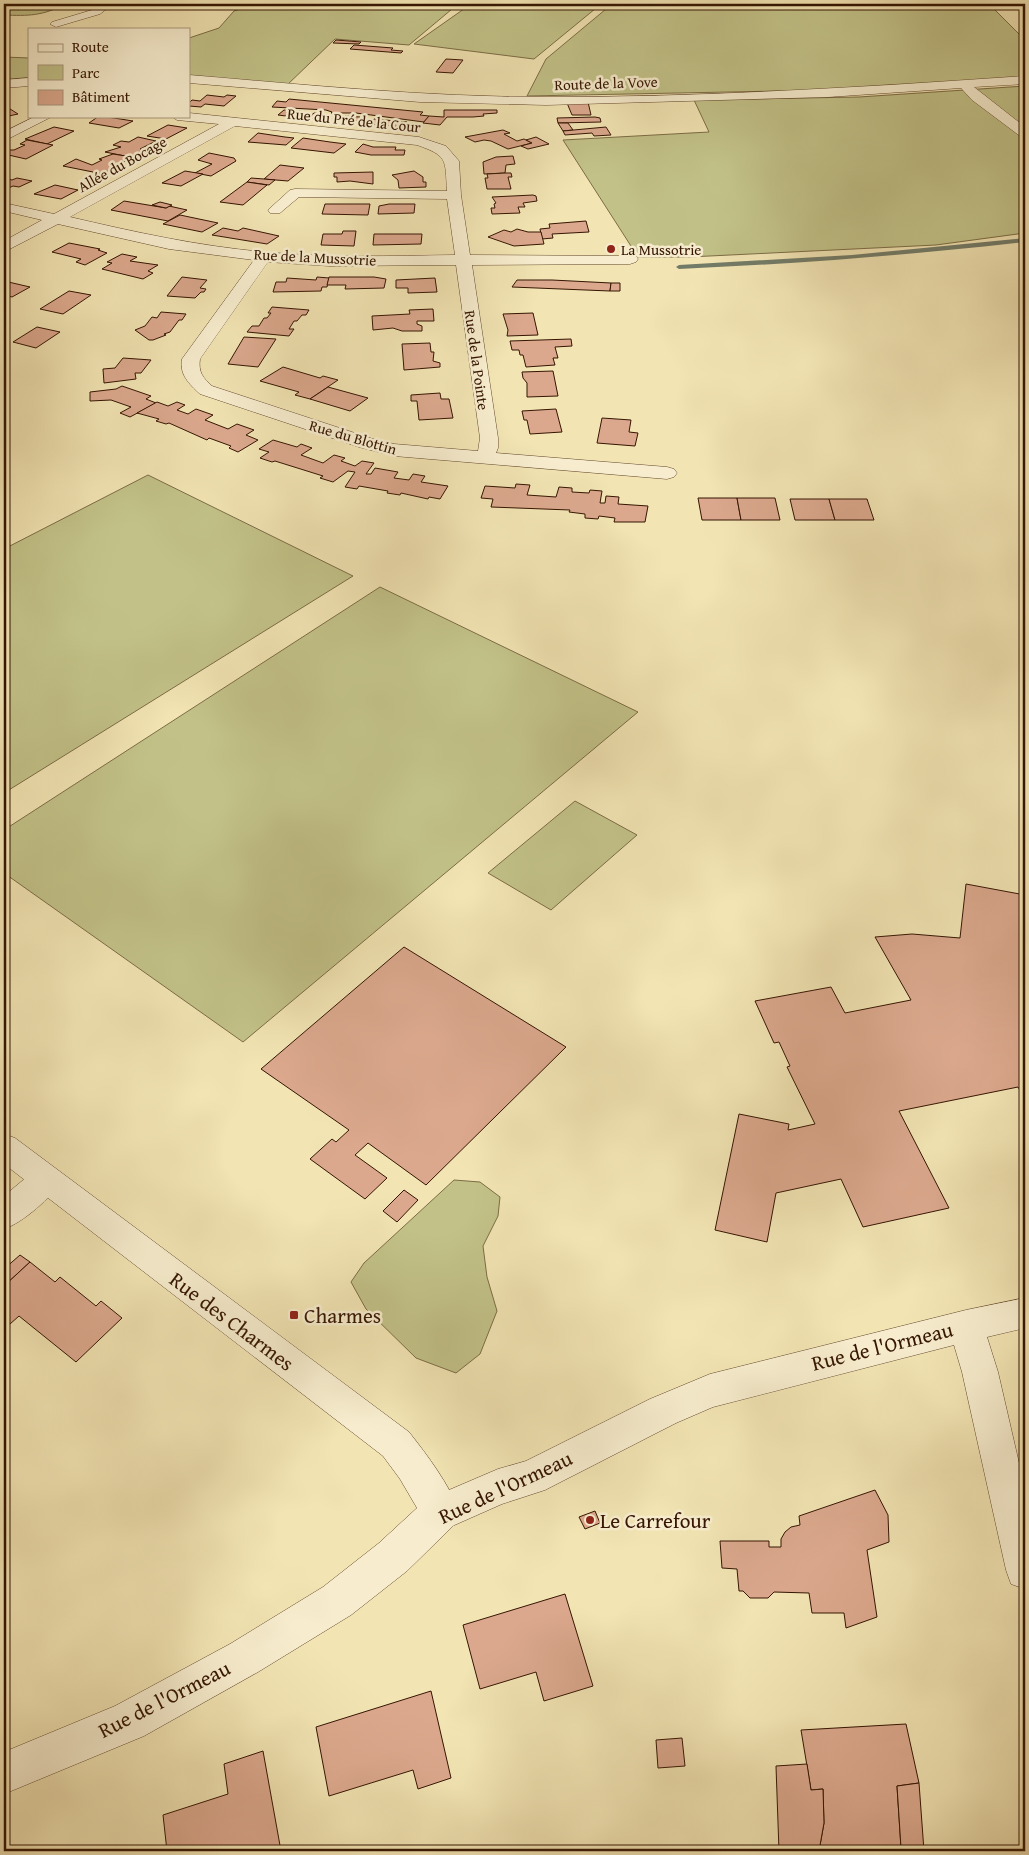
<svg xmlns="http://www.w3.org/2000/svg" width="1029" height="1855" font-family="'Gentium Book Plus',serif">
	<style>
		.green { fill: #c2c288; stroke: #7c6c45 }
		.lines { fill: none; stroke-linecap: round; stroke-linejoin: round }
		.stream { fill: #727b67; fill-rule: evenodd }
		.building { fill: #dba88d; stroke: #351502 }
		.minor-casing { stroke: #64492e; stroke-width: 1 }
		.tertiary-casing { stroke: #64492e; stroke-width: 1 }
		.minor { fill: #f7edce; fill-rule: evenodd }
		.tertiary { fill: #f7edce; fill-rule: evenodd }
		.poi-dot { fill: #8f2418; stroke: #f7edce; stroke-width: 2 }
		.labels { text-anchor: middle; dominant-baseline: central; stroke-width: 5; stroke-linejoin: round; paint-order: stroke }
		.far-street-label { font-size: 15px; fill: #351502; stroke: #f7edce }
		.far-poi-label { font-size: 15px; fill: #351502; stroke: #f7edce; text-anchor: start }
		.near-poi-label { font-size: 21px; fill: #351502; stroke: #f7edce; text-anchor: start }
		.near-street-label { font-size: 21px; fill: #351502; stroke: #f7edce }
	</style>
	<rect width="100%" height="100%" fill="#f2e4b3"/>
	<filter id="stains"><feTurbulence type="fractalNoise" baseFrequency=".004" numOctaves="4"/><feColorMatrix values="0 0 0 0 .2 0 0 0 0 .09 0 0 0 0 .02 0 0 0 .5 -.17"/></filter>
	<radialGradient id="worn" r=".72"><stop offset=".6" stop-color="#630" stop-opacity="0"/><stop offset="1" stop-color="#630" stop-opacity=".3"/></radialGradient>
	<g class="green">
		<path d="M4 4H65C43 16 28 16 4 15Z"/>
		<path d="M256 4H458L409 45 335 39 286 86 189 77V38L219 28 234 11Z"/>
		<path d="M471 4H601L534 59 414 44Z"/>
		<path d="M612 4H993L994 9 1025 40V77L829 90 527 96 546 59Z"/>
		<path d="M4 57 29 58V80L4 82Z"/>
		<path d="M1025 86V233L936 245 689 257H638L563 140 709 132 694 100 859 97Z"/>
		<path d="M148 475 353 576 4 793V549Z"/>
		<path d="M380 587 638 712 243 1042 4 873V830Z"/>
		<path d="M575 801 637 835 551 910 488 873Z"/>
		<path d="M454 1180 480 1182 500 1197 498 1216 483 1246 487 1277 497 1311 480 1354 456 1373 416 1358 366 1309 351 1282 364 1263Z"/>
	</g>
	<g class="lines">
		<path class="stream" d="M1025 238V242C910 255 795 264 679 269L676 267 679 265 852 255Z"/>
	</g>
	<g class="building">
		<path d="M336 40 361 42 359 44 333 43Z"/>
		<path d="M354 45 393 48 391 50 403 51 401 53 350 49Z"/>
		<path d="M446 59 463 60 453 73 436 72Z"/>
		<path d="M207 95 224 97 227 95 236 96 224 106 205 104 201 107 189 106V103L192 100 200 101Z"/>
		<path d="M289 99 423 112 420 115 429 116 424 122 356 113H331L332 112 326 110 272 107 277 101 286 102Z"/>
		<path d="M588 102 591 115H572L567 103Z"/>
		<path d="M4 107H7L18 114 4 117Z"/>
		<path d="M284 110 300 111 294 117 278 115Z"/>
		<path d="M444 110H497V113L483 114 484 116 473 117H447L440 125 423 123 429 116 444 117Z"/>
		<path d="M314 113 330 115 324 120 308 118Z"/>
		<path d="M99 116 114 118 133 121 119 128 89 123Z"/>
		<path d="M345 116 360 117 355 122 339 121Z"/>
		<path d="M595 117 600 118 601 122 558 123 557 118Z"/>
		<path d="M374 119 407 122 402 127 369 124Z"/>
		<path d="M558 123H568L573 130 563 131Z"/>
		<path d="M168 125 187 128 166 139 147 136Z"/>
		<path d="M54 127 74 131 47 144 25 139Z"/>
		<path d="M606 127 611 135 594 136 592 133 565 135 563 131Z"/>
		<path d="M503 130 510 133 504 134 517 141 524 139 532 143 508 149 491 141 484 140 475 142 465 137Z"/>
		<path d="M258 133 285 137 294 138 286 145 248 142Z"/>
		<path d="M138 137 156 141 140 149 142 150 130 157 105 152 121 147 113 145 121 141 129 142Z"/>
		<path d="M536 137 549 144 528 149 521 146 532 143 526 140Z"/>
		<path d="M303 138 330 142 346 144 334 153 291 148Z"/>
		<path d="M27 140 53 145 26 159 4 154V151L7 150H14L25 145 20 144Z"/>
		<path d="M363 144 373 147H396L395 150H405L404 155H371L355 152Z"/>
		<path d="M209 153 234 158 236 161 211 176 195 173 212 164 198 160Z"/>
		<path d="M113 154 132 157 103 174 63 166 76 159 92 165 102 160 99 159Z"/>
		<path d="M513 156 515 164 506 165 505 173 484 174 483 162 496 157Z"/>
		<path d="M280 165 304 168 288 181 264 179Z"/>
		<path d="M185 171 203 174 181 186 162 183Z"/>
		<path d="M414 171 423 177V182H426V187L399 188 398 180 392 175Z"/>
		<path d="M373 172V184L350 181 337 182V177H334V173Z"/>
		<path d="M505 173H511L512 177H508L511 189H487L485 178H488L487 174Z"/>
		<path d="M4 178 12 180 17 178 32 181 19 187 13 186 4 190Z"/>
		<path d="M251 178 264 179 275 180 269 185 247 182Z"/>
		<path d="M247 182 267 185 243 205 220 202Z"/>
		<path d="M55 185 78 190 61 199 34 194Z"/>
		<path d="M533 195 536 196 537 201 523 203 525 207H518L520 213 492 214 491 208H495L494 204 496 203 492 197Z"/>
		<path d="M124 201 166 208 169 206 187 210 168 221 111 210Z"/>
		<path d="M160 202 172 205 166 208 152 205Z"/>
		<path d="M325 204H370L368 215 322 214Z"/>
		<path d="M389 204H415L414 213 378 214 379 206Z"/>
		<path d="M180 215 218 223 202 232 163 224Z"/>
		<path d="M586 221 589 232 552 234 553 238 542 239 540 229 550 228 549 224Z"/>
		<path d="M223 228 238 231 243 228 279 236 267 244 212 235Z"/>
		<path d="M517 229 528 232H541L544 244 514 246 488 237 504 230 511 232Z"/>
		<path d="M343 231H356L354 246 321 245 323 234H342Z"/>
		<path d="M374 234H422L421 244 373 245Z"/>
		<path d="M69 243 100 249 98 250 107 253 85 265 76 262 81 259 52 252Z"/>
		<path d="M122 254 137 257 130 261 158 265 148 271 153 273 143 279 102 269 112 263 107 262Z"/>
		<path d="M182 277 207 280 200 288 206 289 204 292H201L195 298 167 296Z"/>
		<path d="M317 277 329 278 327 287H322L321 291 273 292 276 282H286L287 278 316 280Z"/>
		<path d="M374 277 386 279 384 288 345 289 346 285H327L329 277Z"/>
		<path d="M435 278 437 292 408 293V288H396V280Z"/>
		<path d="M517 280H552L611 283 610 291 512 287Z"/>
		<path d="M4 281 30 287 12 297 4 295Z"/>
		<path d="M611 283H620V291H610Z"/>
		<path d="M69 291 91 295 63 314 40 309Z"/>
		<path d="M272 307 309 310 306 315H302L297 321H294L289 329H294L289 336 247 332 252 326H259L264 318H267L271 313H268Z"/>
		<path d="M433 309 434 321H417V324L422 326V331H402L393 328 373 330 372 316 410 314 409 310Z"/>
		<path d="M161 312 186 314 182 320H179L170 332 164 334 166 335 153 340H149L135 330 145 326 152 317 157 318Z"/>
		<path d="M533 313 538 335 507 336 508 330 503 314Z"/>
		<path d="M37 327 60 332 36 348 13 342Z"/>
		<path d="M244 337 276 339 258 367 228 364Z"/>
		<path d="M571 339 572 346 555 347 558 358H553L555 365 526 367 523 355H520L519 350H512L510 341Z"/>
		<path d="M430 343 431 352H434L433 361 440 363V367L404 370 402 344Z"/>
		<path d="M123 358 151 360 141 373H135L136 379 104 383 103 369 115 368Z"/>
		<path d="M283 367 320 378 323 376 338 380 310 399 295 395 299 392 260 381Z"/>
		<path d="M553 371 558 396 527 397V383L523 378 522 372Z"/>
		<path d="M122 386 151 396 146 399 156 403 130 417 120 413 131 407 111 400 90 401V392L116 389Z"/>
		<path d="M328 387 368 398 350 411 310 399Z"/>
		<path d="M440 393 441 399H449L453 418 419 420 417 401H411V395Z"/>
		<path d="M157 402 168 406 177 402 185 405 177 410 188 414 196 409 213 415 205 420 228 429 237 424 254 430 246 435 258 440 238 452 229 448 231 446 209 438 207 440 169 423 166 424 156 421 159 419 137 413Z"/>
		<path d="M556 409 562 432 530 434 527 420H524L522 411Z"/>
		<path d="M602 418 631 420 629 432 638 433 635 446 597 443Z"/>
		<path d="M273 440 297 447 301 444 312 448 301 455 323 463 334 455 345 458 341 461 355 466 362 461 374 463 366 474H371L375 468 398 472 394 478 409 480 413 474 425 476 421 482 448 486 440 499 429 497 428 499 401 493 400 495 387 493 388 491 359 486 357 489 345 487 355 472 348 471 333 482 320 478 323 476 275 461 272 462 260 458 269 452 259 449Z"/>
		<path d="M516 484 530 485 527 495 556 497 559 487 572 488V492L589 493 590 490 602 491 600 503H605L606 496 619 497 618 504 648 506 645 522H614L615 518 599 516 598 519 585 518V514L569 512 570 510 491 507 493 499 481 498 485 486 515 488Z"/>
		<path d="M698 498H737L741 520H702Z"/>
		<path d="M737 498H775L780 520H741Z"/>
		<path d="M790 499H829L835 520H795Z"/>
		<path d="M829 499H867L874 520H835Z"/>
		<path d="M966 884 1025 895V1099L1018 1087 899 1111 949 1208 863 1227 841 1179 776 1193 767 1242 715 1230 739 1114 789 1124 788 1130 815 1124 787 1067 790 1066 779 1042 774 1043 755 1001 831 987 845 1013 911 1000 875 937 912 934 960 938Z"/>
		<path d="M404 947 566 1047 426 1185 368 1143 355 1155 387 1178 365 1199 310 1159 332 1139 336 1142 349 1130 261 1069Z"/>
		<path d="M404 1190 418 1200 397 1222 383 1211Z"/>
		<path d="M20 1255 30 1262 4 1286V1269Z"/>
		<path d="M30 1262 55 1282 60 1277 96 1306 101 1301 122 1318 76 1362 19 1316 10 1324 4 1318V1286Z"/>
		<path d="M875 1490 888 1515 889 1542 867 1550 877 1617 846 1628 844 1613H812L809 1593 774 1592 768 1598H750L743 1591H739L737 1569 722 1568 720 1541H769V1547H781V1539L785 1532 791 1527 800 1525 799 1516Z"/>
		<path d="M595 1511 600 1523 585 1529 579 1517Z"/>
		<path d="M565 1594 593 1686 544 1701 536 1672 480 1689 463 1625Z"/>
		<path d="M431 1691 451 1778 418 1789 413 1770 329 1796 316 1727Z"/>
		<path d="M906 1724 919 1783 897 1786 901 1848 905 1851H819L824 1823 823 1789 811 1790 801 1730Z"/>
		<path d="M682 1738 685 1766 658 1768 656 1740Z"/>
		<path d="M263 1751 281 1851H167L163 1815 228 1794 224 1764Z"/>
		<path d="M807 1764 811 1790 823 1789 824 1823 819 1851H779L776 1766Z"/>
		<path d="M919 1783 924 1851H905L901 1848 897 1786Z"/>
	</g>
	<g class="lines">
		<defs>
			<g id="minor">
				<path d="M100 4H113L100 14 56 27 50 24 52 22 92 10Z"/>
				<path d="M189 75C308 85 427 97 546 97 706 97 866 87 1025 76V84L974 87 1025 127V137L1020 136 972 100 961 88 828 97 546 105 420 102 189 83Z"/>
				<path d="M29 78V86L4 88V80Z"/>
				<path d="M189 113 419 137 446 146 459 161 461 195 470 255 636 256 638 259 636 262 630 264 472 265 498 438V448L496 453 667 467 674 469 677 473 674 477 667 479 394 456 359 447 200 394C189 384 179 374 182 359L254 260 169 249 58 224 4 252V241L42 220 4 211V203L54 214 219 124 177 120 171 116H189ZM235 126 417 145C448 156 445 159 447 191L295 189 290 190 268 210 270 213H280L299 197 447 199 455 255C391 256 328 258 264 252 198 246 134 232 70 217ZM268 262 330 266 456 265 480 438 478 451 394 444 373 439 212 386C203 378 198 372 200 359Z"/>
				<path d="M36 116H53L4 141V132Z"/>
				<path d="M45 1167 56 1171 61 1180C53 1197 22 1223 4 1229V1196L34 1171Z"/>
				<path d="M1025 1298V1328L987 1337 998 1372 1025 1489V1589L1011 1584 1006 1570 962 1372 954 1345 713 1407 676 1423 545 1490 502 1504 441 1531 428 1525 422 1512 428 1499 498 1469 526 1461 650 1399 710 1374 966 1310Z"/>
			</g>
			<path id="tertiary" d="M4 1134 15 1138 409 1432C428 1456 448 1483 460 1512L454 1525 407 1571 351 1615 258 1672 144 1736 4 1794V1752L115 1706 230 1644 323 1587 379 1543 417 1508 400 1479 383 1456 4 1164Z"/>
		</defs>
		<use href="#minor" class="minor-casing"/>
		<use href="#tertiary" class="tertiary-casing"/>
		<use href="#minor" class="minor"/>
		<use href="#tertiary" class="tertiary"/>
	</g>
	<g class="poi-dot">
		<circle cx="611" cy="249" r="5"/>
		<rect x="289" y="1310" width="10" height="10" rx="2.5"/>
		<circle cx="590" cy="1520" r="5"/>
	</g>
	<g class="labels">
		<g class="far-street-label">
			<text transform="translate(606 83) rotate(-2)">Route de la Vove</text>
			<text transform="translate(354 120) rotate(6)">Rue du Pré de la Cour</text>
			<text transform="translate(122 164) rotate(-29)">Allée du Bocage</text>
			<text transform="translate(315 257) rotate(3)">Rue de la Mussotrie</text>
			<text transform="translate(477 360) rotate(82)">Rue de la Pointe</text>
			<text transform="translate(353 437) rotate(16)">Rue du Blottin</text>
		</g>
		<g class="far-poi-label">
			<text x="621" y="249">La Mussotrie</text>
		</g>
		<g class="near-poi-label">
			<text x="304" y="1315">Charmes</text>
			<text x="600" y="1520">Le Carrefour</text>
		</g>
		<g class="near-street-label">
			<text transform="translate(232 1321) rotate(37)">Rue des Charmes</text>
			<text transform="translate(882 1346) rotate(-14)">Rue de l'Ormeau</text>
			<text transform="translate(505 1487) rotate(-25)">Rue de l'Ormeau</text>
			<text transform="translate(164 1699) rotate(-27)">Rue de l'Ormeau</text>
		</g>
	</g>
	<rect width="1029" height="1855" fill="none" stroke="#f2e4b3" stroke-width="20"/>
	<rect x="5" y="5" width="1019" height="1845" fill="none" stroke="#351502" stroke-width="2.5"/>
	<rect x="10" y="10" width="1009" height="1835" fill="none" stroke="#351502"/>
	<rect x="28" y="28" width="162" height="90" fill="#f7edce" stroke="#a9977c"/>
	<rect x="38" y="44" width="25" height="8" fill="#f7edce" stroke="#a9977c"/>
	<text x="72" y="52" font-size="15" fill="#351502">Route</text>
	<rect x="38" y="65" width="25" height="15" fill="#c2c288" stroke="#a9977c"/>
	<text x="72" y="78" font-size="15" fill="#351502">Parc</text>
	<rect x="38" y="90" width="25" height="15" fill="#dba88d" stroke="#a9977c"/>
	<text x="72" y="102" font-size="15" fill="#351502">Bâtiment</text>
	<rect width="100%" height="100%" filter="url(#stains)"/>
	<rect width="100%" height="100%" fill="url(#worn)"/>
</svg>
